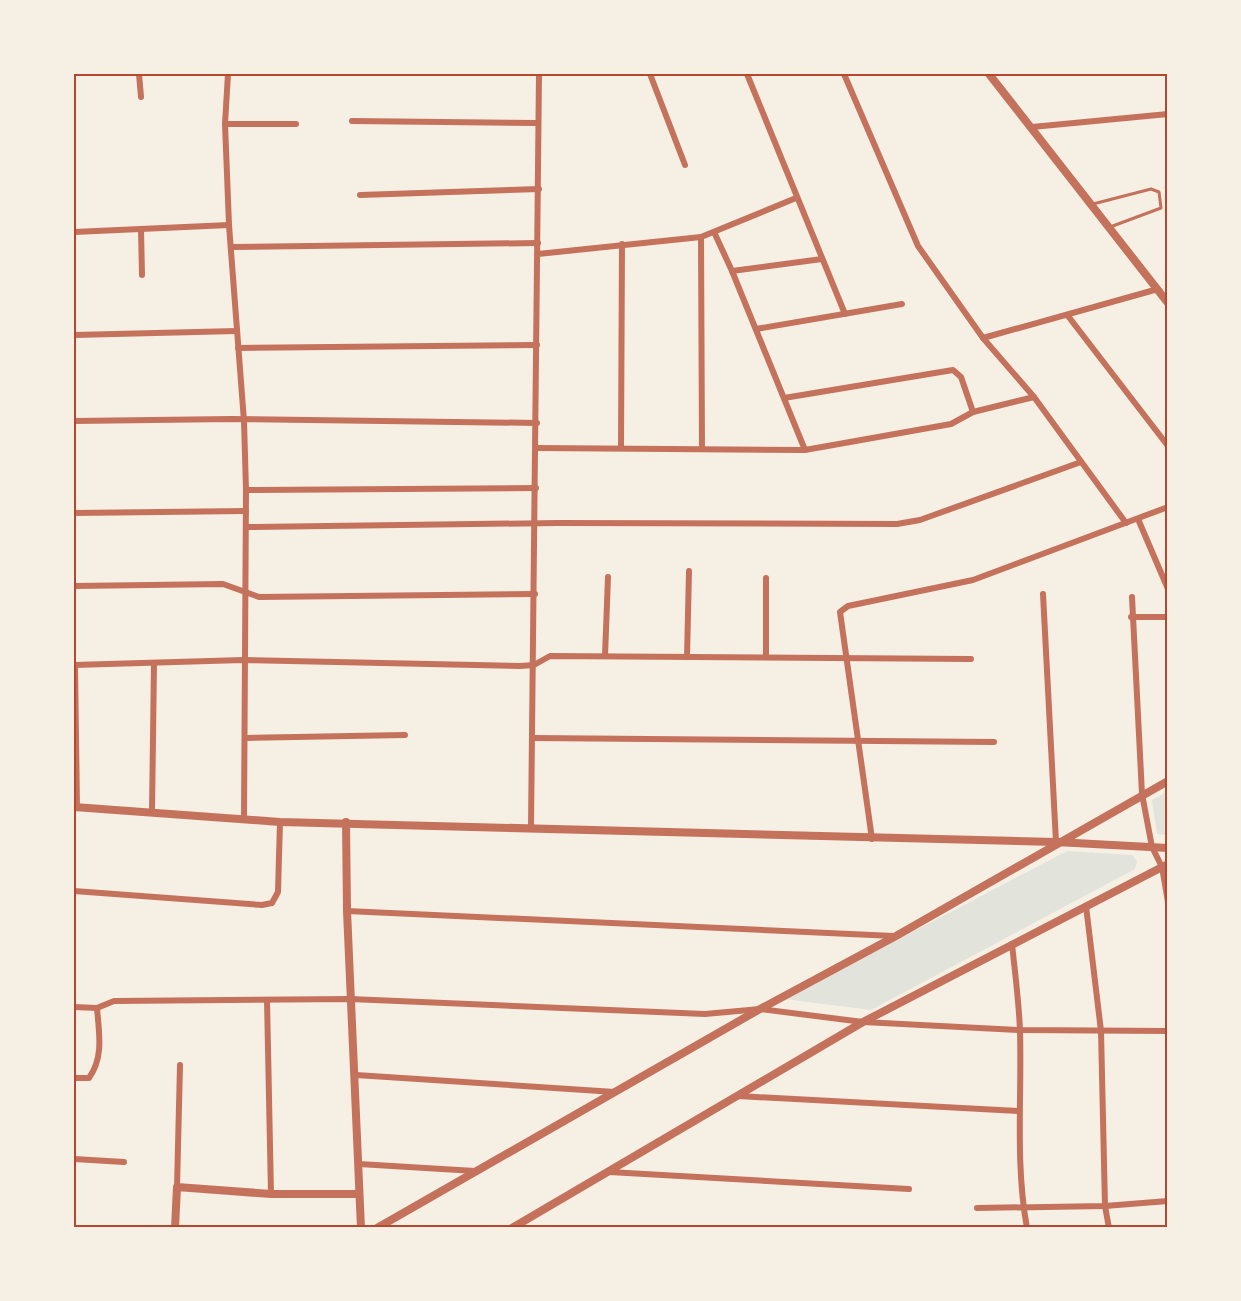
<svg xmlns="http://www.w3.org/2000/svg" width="1241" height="1301" font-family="Signika,sans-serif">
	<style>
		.green { fill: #e2e4dc }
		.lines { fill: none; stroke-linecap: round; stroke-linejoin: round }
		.service { stroke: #c5725c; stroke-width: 3 }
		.minor { stroke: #c5725c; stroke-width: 6 }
		.tertiary { stroke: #c5725c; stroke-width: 8 }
		.neatline { fill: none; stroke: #b5482f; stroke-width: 2 }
	</style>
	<rect width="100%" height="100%" fill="#f6efe4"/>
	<g class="green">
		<path d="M1167 792V835L1157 834 1152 800Z"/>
		<path d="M1067 851 1132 855 1137 861 1135 869 871 1010 784 999Z"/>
	</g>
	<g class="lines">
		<path class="service" d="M1093 204 1151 189 1159 192 1161 208 1110 227"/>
		<g class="minor">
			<path d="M139 74 141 97"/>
			<path d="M228 74 225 124 229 225 244 421 246 490 244 818"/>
			<path d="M650 74 685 165"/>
			<path d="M747 74 845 314"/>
			<path d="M844 74 918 246 983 338 1034 397 1126 523"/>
			<path d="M352 121 537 123"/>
			<path d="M225 124H296"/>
			<path d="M1032 127 1168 114"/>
			<path d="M360 195 539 189"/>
			<path d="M141 229 142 275"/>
			<path d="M74 232 229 225"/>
			<path d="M714 232 732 271 805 450"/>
			<path d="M701 237 702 449"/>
			<path d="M231 247 538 243"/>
			<path d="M538 254 701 237 796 198"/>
			<path d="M732 271 822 259"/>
			<path d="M1068 316 1168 446"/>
			<path d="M756 329 902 304"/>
			<path d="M74 335 237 331"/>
			<path d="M983 338 1158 289"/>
			<path d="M238 348 537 345"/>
			<path d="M784 398 953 370 961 377 973 412"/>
			<path d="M74 421 231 419 537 423"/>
			<path d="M621 447 622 244"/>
			<path d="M537 448 805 450 951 424 973 412 1034 397"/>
			<path d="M246 490 536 488"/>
			<path d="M74 513 246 511"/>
			<path d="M1138 519 1168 589"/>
			<path d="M247 527 557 523 897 524 920 520 1081 462"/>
			<path d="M74 586 223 584 259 597 535 594"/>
			<path d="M1043 594 1056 842"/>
			<path d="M1132 597 1142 794 1152 847 1162 867 1168 902"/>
			<path d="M1131 617H1168"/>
			<path d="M605 656 608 577"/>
			<path d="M766 656V578"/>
			<path d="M687 657 689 571"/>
			<path d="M74 665 243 660 520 666 534 665 550 656 971 659"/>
			<path d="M75 665 77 807"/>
			<path d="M245 738 405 735"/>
			<path d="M533 738 994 742"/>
			<path d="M152 812 154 663"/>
			<path d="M531 827 539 74"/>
			<path d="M872 839 840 612 848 606 973 580 1168 507"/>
			<path d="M74 891 262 905 272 903 278 892 280 822"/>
			<path d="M1086 906 1101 1031 1105 1206 1109 1228"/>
			<path d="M347 911 894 936"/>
			<path d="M1012 944C1015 973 1019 1002 1020 1031 1022 1096 1015 1163 1027 1228"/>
			<path d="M267 1000 271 1194"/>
			<path d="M74 1007 97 1008"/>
			<path d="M356 1075 615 1092"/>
			<path d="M74 1078H89C104 1057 99 1033 97 1008L114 1001 350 999 705 1014 760 1009 863 1022 1020 1030 1168 1031"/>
			<path d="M738 1096 1019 1111"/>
			<path d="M74 1159 124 1162"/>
			<path d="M359 1164 475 1171"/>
			<path d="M609 1172 909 1189"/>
			<path d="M177 1187 180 1065"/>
			<path d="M977 1208 1105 1206 1168 1201"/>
		</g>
		<g class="tertiary">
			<path d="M989 74 1168 303"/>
			<path d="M74 807 280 822 1056 842 1168 848"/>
			<path d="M346 822 347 911 361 1228"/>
			<path d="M175 1228 177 1187 271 1194H358"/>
			<path d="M377 1228 760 1009 896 936 1168 781"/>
			<path d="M512 1228 863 1022 1168 864"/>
		</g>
	</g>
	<rect width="1241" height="1301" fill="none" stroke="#f6efe4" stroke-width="150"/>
	<rect x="75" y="75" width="1091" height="1151" class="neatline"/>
</svg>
